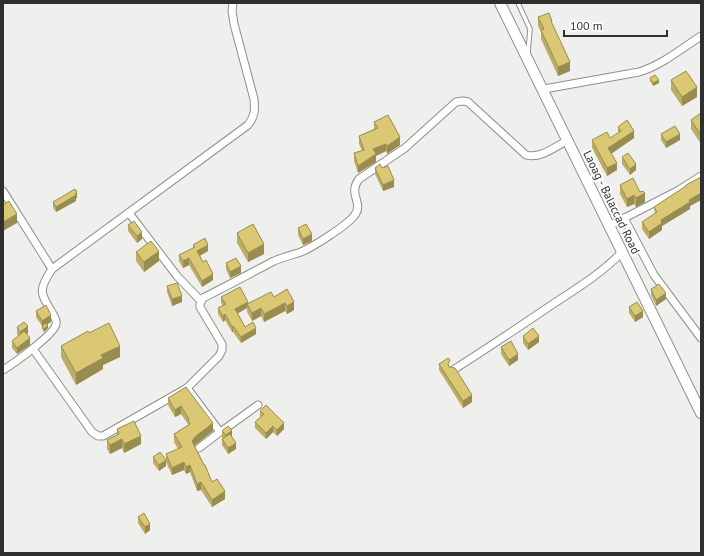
<svg xmlns="http://www.w3.org/2000/svg" width="704" height="556" font-family="'PT Sans',sans-serif">
	<style>
		.lines { fill: none; stroke-linecap: round; stroke-linejoin: round }
		.lane-casing { stroke: #8f908d; stroke-width: 5.5 }
		.street-casing { stroke: #8f908d; stroke-width: 9 }
		.primary-casing { stroke: #8f908d; stroke-width: 12 }
		.lane { stroke: #fff; stroke-width: 3.5 }
		.street { stroke: #fff; stroke-width: 7 }
		.primary { stroke: #fff; stroke-width: 10 }
		.wall { fill: #bcac64 }
		.shaded-wall { fill: #998c51 }
		.building { fill: #dbc874; stroke: #998c51 }
		.labels { text-anchor: middle; dominant-baseline: central; stroke-width: 4; stroke-linejoin: round; paint-order: stroke }
		.street-label { font-size: 12px; fill: #2f2f2e; stroke: #fff }
	</style>
	<rect width="100%" height="100%" fill="#eff0ed"/>
	<g class="lines">
		<defs>
			<path id="lane" d="M518 3 530 29 528 53"/>
			<g id="street">
				<path d="M544 89 639 72C662 65 681 49 701 36"/>
				<path d="M3 191 52 269"/>
				<path d="M129 213 177 276 201 301"/>
				<path d="M624 218 654 275 701 338"/>
				<path d="M609 226 679 190 701 176"/>
				<path d="M33 349 92 432 98 436H103L187 388 219 356 222 350V344L200 307V304L203 298C227 286 251 273 274 261 283 257 292 255 301 252 313 247 346 226 354 216 365 203 347 195 359 179L405 148 456 102 463 101 468 102 526 155C540 159 555 147 568 140"/>
				<path d="M3 370C13 364 55 334 56 324 57 321 55 318 54 316 42 294 36 293 52 269L248 125C255 116 255 110 254 99L234 24 232 11 233 3"/>
				<path d="M453 370C488 348 522 325 556 302 579 287 603 272 622 252"/>
				<path d="M187 388 220 432 199 448"/>
				<path d="M222 431 258 405"/>
			</g>
			<path id="primary" d="M500 3C568 139 634 276 701 413"/>
		</defs>
		<use href="#lane" class="lane-casing"/>
		<use href="#street" class="street-casing"/>
		<use href="#primary" class="primary-casing"/>
		<use href="#lane" class="lane"/>
		<use href="#street" class="street"/>
		<use href="#primary" class="primary"/>
	</g>
	<g class="wall">
		<path d="M538 17 552 25 570 71 558 76 541 39V32L538 26Z"/>
		<path d="M650 78 659 83 653 86 650 81Z"/>
		<path d="M671 80 697 97 682 106 671 90Z"/>
		<path d="M701 113V144L691 129V120Z"/>
		<path d="M374 122 400 145 387 154 386 151 376 156V162L358 173 354 161V153L362 151 359 144V136L374 129Z"/>
		<path d="M618 127 634 138 611 154 617 170 607 176 592 148V140L610 138 618 133Z"/>
		<path d="M661 134 680 140 666 148 661 140Z"/>
		<path d="M622 157 636 170 630 175 622 164Z"/>
		<path d="M701 158V167L700 166V159Z"/>
		<path d="M375 168H382L394 187 383 191 375 174Z"/>
		<path d="M701 177V200L690 206V209L662 226V230L649 239 642 229V222L655 214 654 207Z"/>
		<path d="M620 185 645 202 636 207 634 204 627 207 620 194Z"/>
		<path d="M76 198V201L56 212 53 208V202L77 198Z"/>
		<path d="M128 225 142 239 137 243 128 231Z"/>
		<path d="M298 228 312 241 303 245 298 235Z"/>
		<path d="M237 233 264 254 248 262 237 243Z"/>
		<path d="M193 245 208 251 200 256 213 280 202 287 189 265 183 268 179 261V255L193 248Z"/>
		<path d="M136 252 159 261 144 272 136 261Z"/>
		<path d="M226 263 241 273 230 278 226 269Z"/>
		<path d="M167 286 182 302 172 306 167 292Z"/>
		<path d="M287 289 294 310 287 314 285 311 264 322 261 316 252 321 247 312V308L238 313 245 327 256 334 241 343 233 332H232L225 320 223 322 218 314V308L223 306 221 303V297L248 303 274 297Z"/>
		<path d="M651 289 666 299 656 306 651 295Z"/>
		<path d="M629 307 643 317 635 322 629 313Z"/>
		<path d="M36 311 51 322 47 324 48 328 44 332 42 329V326L36 317Z"/>
		<path d="M17 327 28 333 26 334 30 345 17 354 12 348V341L18 336 17 334Z"/>
		<path d="M89 333 120 357 103 365V369L76 385 61 357V346Z"/>
		<path d="M523 336 539 342 528 350 523 343Z"/>
		<path d="M501 347 518 360 509 366 501 354Z"/>
		<path d="M439 364 449 367 472 402 463 408 439 370Z"/>
		<path d="M186 387 213 431 195 446 212 482 225 499 212 507 201 490 197 491 190 472 186 474 184 470 172 475 166 462V454L178 449 174 442V434L188 425V424L181 414 175 417 168 405V398Z"/>
		<path d="M260 411 284 429 277 436 273 432 266 439 255 428V422L261 417 260 416Z"/>
		<path d="M117 429 141 444 124 453 122 448 110 454 107 449V440L117 435Z"/>
		<path d="M222 431 232 436 236 449 228 454 222 445V439L223 438 222 437Z"/>
		<path d="M153 457 166 466 159 471 153 463Z"/>
		<path d="M138 517 150 530 145 534 138 523Z"/>
	</g>
	<g class="shaded-wall">
		<path d="M570 62V71L558 76V67Z"/>
		<path d="M659 80V83L653 86V83Z"/>
		<path d="M697 87V97L682 106V97Z"/>
		<path d="M634 131V138L608 156V148Z"/>
		<path d="M680 134V140L666 148V142Z"/>
		<path d="M400 137V145L387 154V146Z"/>
		<path d="M386 144V151L376 156V162L358 173V166L373 149Z"/>
		<path d="M617 163V170L607 176V168Z"/>
		<path d="M636 164V170L630 175V169Z"/>
		<path d="M394 180V187L383 191V185Z"/>
		<path d="M77 192V198H76V201L56 212V207Z"/>
		<path d="M645 193V202L636 207V198Z"/>
		<path d="M701 193V200L690 206V209L662 226V230L649 239V232L661 220 689 200Z"/>
		<path d="M634 195V204L627 207V199Z"/>
		<path d="M17 214V223L3 231V222Z"/>
		<path d="M142 232V239L137 243V236Z"/>
		<path d="M312 234V241L303 245V239Z"/>
		<path d="M264 244V254L248 262V253Z"/>
		<path d="M208 245V251L197 257V251Z"/>
		<path d="M159 251V261L144 272V262Z"/>
		<path d="M189 258V265L183 268V261Z"/>
		<path d="M241 266V273L230 278V272Z"/>
		<path d="M213 274V280L202 287V281Z"/>
		<path d="M666 293V299L656 306V300Z"/>
		<path d="M182 296V302L172 306V299Z"/>
		<path d="M248 302V307L247 304V308L235 315V309Z"/>
		<path d="M294 302V310L287 314V306Z"/>
		<path d="M285 303V311L264 322V314Z"/>
		<path d="M261 308V316L252 321V313Z"/>
		<path d="M643 311V317L635 322V316Z"/>
		<path d="M225 314V320L223 322V316Z"/>
		<path d="M51 315V322L42 327V321Z"/>
		<path d="M48 325V328L44 332V329Z"/>
		<path d="M28 326V333L20 338V332Z"/>
		<path d="M233 326V332H232V327Z"/>
		<path d="M256 328V334L241 343V337Z"/>
		<path d="M539 336V342L528 350V344Z"/>
		<path d="M30 338V345L17 354V348Z"/>
		<path d="M120 346V357L103 365V369L76 385V373L101 355Z"/>
		<path d="M518 354V360L509 366V360Z"/>
		<path d="M472 395V402L463 408V401Z"/>
		<path d="M181 406V414L175 417V410Z"/>
		<path d="M213 423V431L196 444 192 449V441L196 436Z"/>
		<path d="M284 423V429L277 436V430Z"/>
		<path d="M273 426V432L266 439V433Z"/>
		<path d="M232 430V436L226 442V435Z"/>
		<path d="M141 436V444L124 453V444Z"/>
		<path d="M122 439V448L110 454V445Z"/>
		<path d="M236 443V449L228 454V448Z"/>
		<path d="M166 460V466L159 471V465Z"/>
		<path d="M184 462V470L172 475V468Z"/>
		<path d="M190 465V472L186 474V467Z"/>
		<path d="M201 482V490L197 491V484Z"/>
		<path d="M225 491V499L212 507V500Z"/>
		<path d="M150 524V530L145 534V527Z"/>
	</g>
	<g class="building">
		<path d="M549 13 552 21H551L570 62 558 67 541 30 544 29 538 17Z"/>
		<path d="M686 71 697 87 682 97 671 80Z"/>
		<path d="M655 75 659 80 653 83 650 78Z"/>
		<path d="M701 113V135L691 120Z"/>
		<path d="M388 115 400 137 387 146 386 144 373 149 376 154 358 166 354 153 364 150 359 136 378 128 374 122Z"/>
		<path d="M627 120 634 131 608 148 617 163 607 168 592 140 607 132 610 138 621 131 618 127Z"/>
		<path d="M675 126 680 134 666 142 661 134Z"/>
		<path d="M628 153 636 164 630 169 622 157Z"/>
		<path d="M380 164 382 168 388 166 394 180 383 185 375 168Z"/>
		<path d="M701 177V193L689 200 690 202 661 220 662 223 649 232 642 222 657 212 654 207 686 186V185Z"/>
		<path d="M633 178 640 192 643 191 645 193 636 198 634 195 627 199 620 185Z"/>
		<path d="M75 189 77 192 75 194 76 195 56 207 53 202Z"/>
		<path d="M9 201 17 214 3 222V205Z"/>
		<path d="M134 221 142 232 137 236 128 225Z"/>
		<path d="M253 224 264 244 248 253 237 233Z"/>
		<path d="M306 224 312 234 303 239 298 228Z"/>
		<path d="M205 238 208 245 197 251 203 262 206 260 213 274 202 281 189 258 183 261 179 255 195 247 193 245Z"/>
		<path d="M151 241 159 251 144 262 136 252Z"/>
		<path d="M236 258 241 266 230 272 226 263Z"/>
		<path d="M177 283 182 296 172 299 167 286Z"/>
		<path d="M659 284 666 293 656 300 651 289Z"/>
		<path d="M240 287 248 302 235 309 245 327 253 322 256 328 241 337 233 326 232 327 225 314 223 316 218 308 226 304 221 297Z"/>
		<path d="M287 289 294 302 287 306 285 303 264 314 261 308 252 313 247 304 271 292 274 297Z"/>
		<path d="M637 302 643 311 635 316 629 307Z"/>
		<path d="M46 305 51 315 42 321 36 311Z"/>
		<path d="M24 322 28 326 20 332 17 327Z"/>
		<path d="M46 323 48 325 44 329 42 326Z"/>
		<path d="M109 323 120 346 101 355 103 358 76 373 61 346 88 331 89 333Z"/>
		<path d="M533 328 539 336 528 344 523 336Z"/>
		<path d="M24 331 30 338 17 348 12 341Z"/>
		<path d="M511 341 518 354 509 360 501 347Z"/>
		<path d="M448 358 450 360 448 364 449 367 455 368 472 395 463 401 439 364Z"/>
		<path d="M186 387 213 423 196 436 192 441 204 465H205L212 482 217 479 225 491 212 500 201 482 197 484 190 465 186 467 184 462 172 468 166 454 182 447 174 434 190 424 188 420 189 419 181 406 175 410 168 398Z"/>
		<path d="M266 405 284 423 277 430 273 426 266 433 255 422 264 414 260 411Z"/>
		<path d="M134 421 141 436 124 444 122 439 110 445 107 440 119 434 117 429Z"/>
		<path d="M228 426 232 430 226 435 222 431Z"/>
		<path d="M230 434 236 443 228 448 222 439Z"/>
		<path d="M160 452 166 460 159 465 153 457Z"/>
		<path d="M144 513 150 524 145 527 138 517Z"/>
	</g>
	<g class="labels">
		<g class="street-label">
			<text transform="translate(612 202) rotate(64)">Laoag - Balaccad Road</text>
		</g>
	</g>
	<rect width="704" height="556" fill="none" stroke="#2f2f2e" stroke-width="8"/>
	<path d="M564 30v6h103v-6" fill="none" stroke="#2f2f2e" stroke-width="2"/>
	<text x="570" y="30" font-size="12" fill="#2f2f2e" stroke="#ffffff" stroke-width="3" paint-order="stroke">100 m</text>
</svg>
